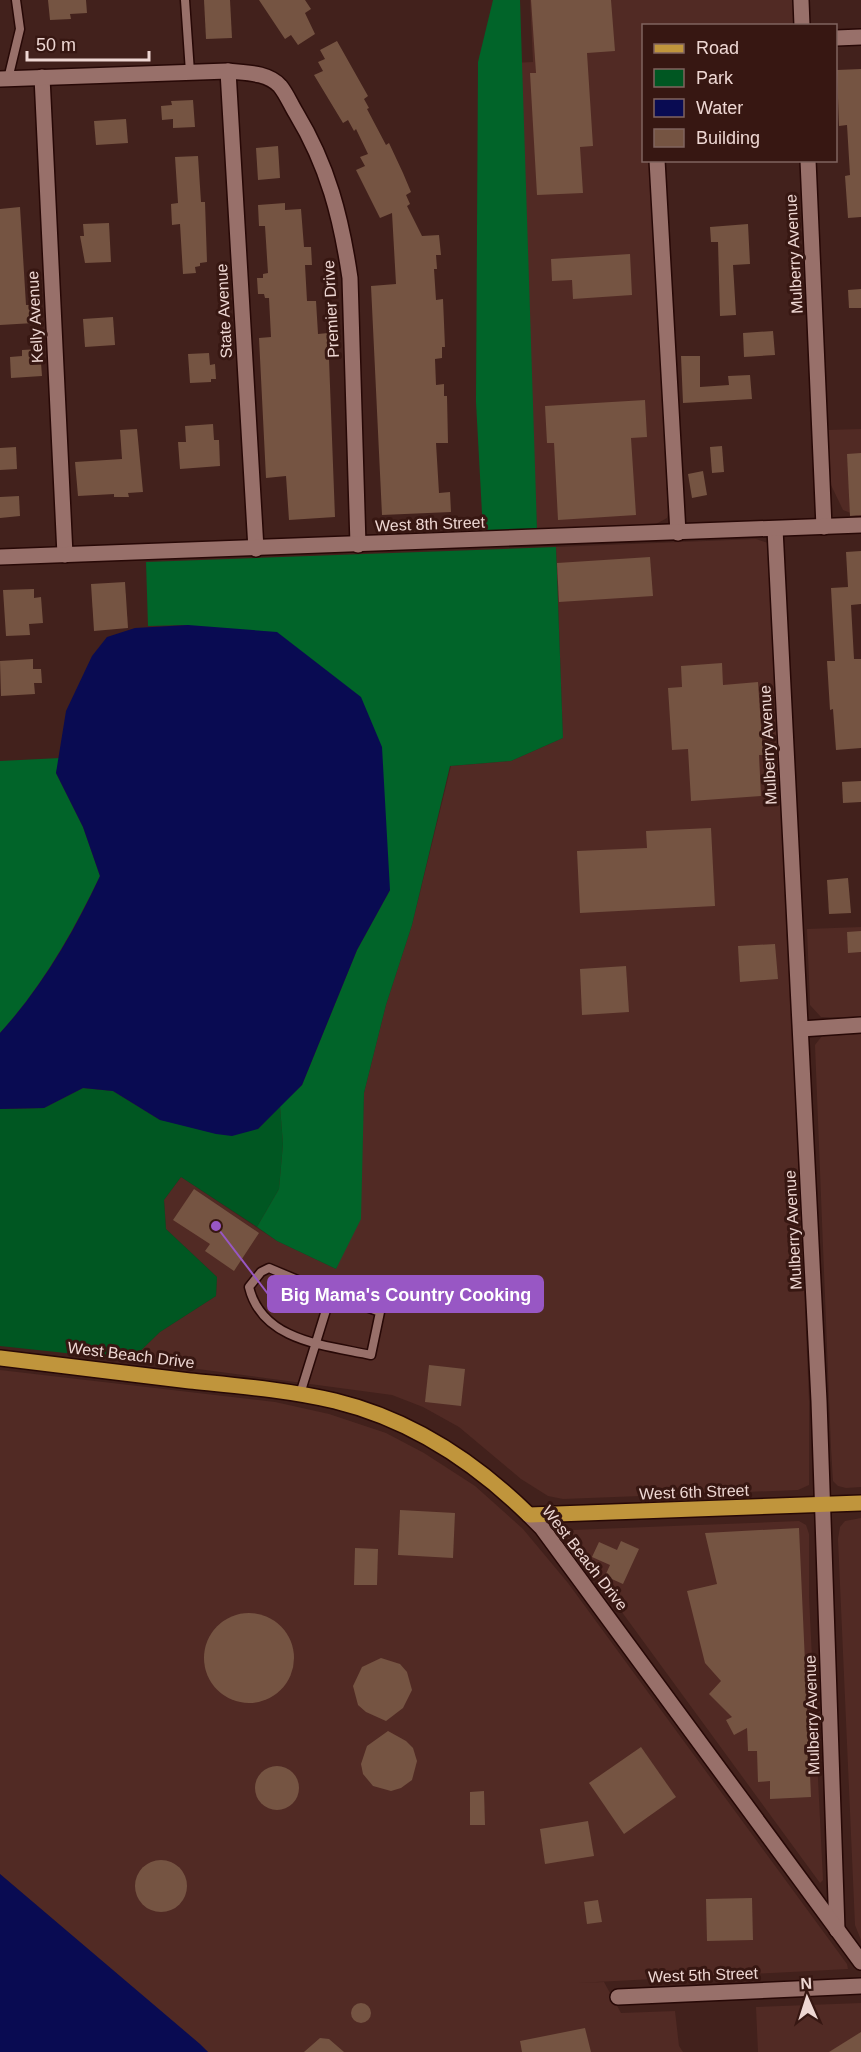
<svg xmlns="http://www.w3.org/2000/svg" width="861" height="2052" font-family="Arial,sans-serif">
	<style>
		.built { fill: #512a24 }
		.green { fill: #005722 }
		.forest { fill: #016429 }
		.water { fill: #090b52 }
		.building { fill: #755442 }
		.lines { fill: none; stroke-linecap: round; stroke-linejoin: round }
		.lane-casing { stroke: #270806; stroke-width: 11 }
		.street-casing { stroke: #270806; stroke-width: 18 }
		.secondary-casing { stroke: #270806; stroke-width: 18 }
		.primary-casing { stroke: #270806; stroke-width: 18 }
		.lane { stroke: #98706a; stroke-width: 8 }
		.street { stroke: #98706a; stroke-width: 15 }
		.secondary { stroke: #98706a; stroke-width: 15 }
		.primary { stroke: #c0953c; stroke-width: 15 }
		.labels { text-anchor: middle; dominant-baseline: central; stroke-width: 6; stroke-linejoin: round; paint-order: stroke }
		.street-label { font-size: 16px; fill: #eed7d3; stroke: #371712 }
		.leader { fill: none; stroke: #9857c4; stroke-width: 2 }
		.callout-dot { fill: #9857c4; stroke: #371712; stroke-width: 2 }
		.callout { fill: #9857c4; stroke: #9857c4; stroke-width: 2 }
		.callout-label { font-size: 18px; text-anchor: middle; font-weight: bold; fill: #fff }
	</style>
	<rect width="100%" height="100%" fill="#42211c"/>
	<g class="built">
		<path d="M530 0H794L793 25 644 26V160L655 161 668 513 667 518 656 524 537 529 511 63 533 62Z"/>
		<path d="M861 429V516H858L843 510 831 485 828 430Z"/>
		<path d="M756 539 768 543 782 784 809 1400V1485L798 1490 563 1499 548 1496 521 1479 459 1427 423 1407 392 1395 131 1360 160 1332 216 1296 217 1277 166 1229 164 1200 181 1177 277 1241 336 1269 362 1149 364 1093 386 1005 412 925 451 766 511 761 563 738 556 547Z"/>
		<path d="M861 927V1018L821 1017 810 1005 807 929Z"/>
		<path d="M861 1034V1487L846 1488 838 1486 833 1481 831 1448 815 1045 822 1036Z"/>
		<path d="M0 1370 275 1402 329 1414 386 1433 424 1453 475 1486 523 1529 568 1583 847 1964 848 1969 577 1983 604 1982 621 2013 675 2011 679 2046 683 2052H208L0 1874Z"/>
		<path d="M861 1518V1940L855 1925 838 1539 840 1527 845 1521Z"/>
		<path d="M799 1521 806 1525 809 1534V1597L823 1880 820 1883 567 1537 572 1530Z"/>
		<path d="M861 2003V2052H758L756 2007Z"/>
	</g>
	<path class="green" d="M83 1088 113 1091 160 1120 258 1129 280 1106 283 1144 279 1189 257 1227 181 1177 164 1200 166 1229 217 1277 216 1296 160 1332 131 1360 0 1346V1109L44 1108Z"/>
	<g class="forest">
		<path d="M493 0H520L537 529 483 532 476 402 478 62Z"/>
		<path d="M556 547 563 738 511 761 450 766 412 925 386 1005 364 1093 361 1219 336 1269 277 1241 257 1227 279 1189 283 1144 280 1106 302 1085 357 950 390 890 188 625 148 626 146 562Z"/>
		<path d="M60 758 56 773 83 827 100 876C73 932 42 987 0 1033V761Z"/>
	</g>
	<g class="water">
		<path d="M188 625 277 632 361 697 382 747 390 890 357 950 302 1085 258 1129 232 1136 216 1134 160 1120 113 1091 83 1088 44 1108 0 1109V1033C42 987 74 932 100 876L83 827 56 773 66 711 92 656 107 637 135 628Z"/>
		<path d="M0 1874 200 2044 208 2052H0Z"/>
	</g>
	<g class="building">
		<path d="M48 0H86L87 13 70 14 71 19 50 20Z"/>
		<path d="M204 0H230L232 38 206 39Z"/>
		<path d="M259 0H305L311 9 305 13 315 34 298 45 291 35 285 39Z"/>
		<path d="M531 0H611L615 51 587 53 593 146 580 147 583 193 537 195 530 73H536Z"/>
		<path d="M337 41 368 96 364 99 369 108 367 109 386 145 389 143 403 173 411 192 406 195 410 204 407 206 422 236 439 235 441 255H436L437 269H434L436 300 443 299 445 347H442V358L435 359 436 385 444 384V396H447L448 443H436L439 493 450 492 451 512 382 515 371 286 396 284 392 213 380 218 356 170 365 166 360 157 368 154 356 129 354 131 348 120 343 123 314 75 323 71 318 62 325 59 320 50Z"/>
		<path d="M861 69V217L848 218 845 176 850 175 847 125 839 126 837 70Z"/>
		<path d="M193 100 195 127 173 128V119L162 120 161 106 172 105 171 101Z"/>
		<path d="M126 119 128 143 96 145 94 121Z"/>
		<path d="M278 146 280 178 258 180 256 148Z"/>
		<path d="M198 156 201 202H205L207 262 200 263V266L195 267 196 273 183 274 180 224 172 225 171 204 178 203 175 157Z"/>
		<path d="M285 203V210L301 209 304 247H311L312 265H305L307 301H316L318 334 328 333 335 517 289 520 286 476 266 478 259 338 271 337 269 298H265L264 294H258L257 278H263V274L268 273 265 226H259L258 205Z"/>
		<path d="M20 207 26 305H33L34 323 0 325V209Z"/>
		<path d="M109 223 111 262 85 263 80 236H84L83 224Z"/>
		<path d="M748 224 750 264 733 265 736 315 720 316 718 242H711L710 227Z"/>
		<path d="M630 254 632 295 573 299 572 280 552 281 551 259Z"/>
		<path d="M861 289V308H849L848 290Z"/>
		<path d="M113 317 115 345 85 347 83 319Z"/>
		<path d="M773 331 775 355 744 357 743 333Z"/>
		<path d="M40 349 42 376 11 378 10 357 22 356V350Z"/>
		<path d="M209 353 210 365 215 364 216 379H211V382L190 383 188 354Z"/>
		<path d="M681 356H700V387L729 385 728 376 750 375 752 399 683 403Z"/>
		<path d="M645 400 647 437 631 438 636 515 558 520 554 443H547L545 406Z"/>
		<path d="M213 424 214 440H219L220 466 180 469 178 442H186L185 426Z"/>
		<path d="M137 429 143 492 128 493 129 497H114V494L78 496 75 462 122 459 120 430Z"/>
		<path d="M722 446 724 472 712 473 710 447Z"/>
		<path d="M16 447 17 469 0 470V448Z"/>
		<path d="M861 453V515L850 516 847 454Z"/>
		<path d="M703 471 707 495 692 498 688 474Z"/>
		<path d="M19 496 20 516 0 518V497Z"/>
		<path d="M861 551V604L851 605 854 659H861V748L836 750 833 709 830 710 827 661H835L831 588 848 587 846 552Z"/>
		<path d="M650 557 653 596 559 602 557 563Z"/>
		<path d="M125 582 128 628 94 631 91 584Z"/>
		<path d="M34 589V598L41 597 43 623 29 624 30 635 6 636 3 590Z"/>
		<path d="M33 659V669H41L42 683H34L35 694 1 696 0 661Z"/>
		<path d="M722 663 723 685 758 682 763 755H759L761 796 691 801 688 749 672 750 668 688 682 687 681 666Z"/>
		<path d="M861 781V802L843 803 842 782Z"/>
		<path d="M711 828 715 906 580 913 577 851 647 848 646 831Z"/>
		<path d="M848 878 851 913 829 914 827 880Z"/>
		<path d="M861 931V952L848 953 847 932Z"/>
		<path d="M775 944 778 979 740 982 738 946Z"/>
		<path d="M626 966 629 1012 582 1015 580 969Z"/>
		<path d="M194 1189 259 1233 234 1271 205 1251 210 1244 173 1220Z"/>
		<path d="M429 1365 465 1369 461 1406 425 1402Z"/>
		<path d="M400 1510 455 1513 453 1558 398 1555Z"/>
		<path d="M799 1528 811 1797 770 1799V1781L758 1782 757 1751H748L747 1728 734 1735 726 1720 732 1717 709 1694 721 1681 705 1663 687 1591 717 1584 705 1533Z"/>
		<path d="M621 1541 639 1549 623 1584 605 1576 610 1565 592 1557 599 1542 617 1550Z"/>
		<path d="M355 1548 378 1549 377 1585H354Z"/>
		<circle cx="249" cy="1658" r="45"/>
		<path d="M381 1658 400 1664 407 1672 412 1690 403 1708 386 1721 366 1712 358 1705 353 1686 362 1667Z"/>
		<path d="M388 1731 406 1741 413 1748 417 1761 412 1780 401 1788 391 1791 373 1786 363 1774 361 1764 367 1746Z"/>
		<path d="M641 1747 676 1797 624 1834 589 1783Z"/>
		<circle cx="277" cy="1788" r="22"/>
		<path d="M484 1791 485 1825H470V1792Z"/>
		<path d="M588 1821 594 1856 545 1864 540 1829Z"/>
		<circle cx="161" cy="1886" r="26"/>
		<path d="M752 1898 753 1940 707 1941 706 1899Z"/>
		<path d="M598 1900 602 1922 587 1924 584 1902Z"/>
		<circle cx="361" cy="2013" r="10"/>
		<path d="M585 2028 591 2052H522L520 2041Z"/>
		<path d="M861 2032V2052H829Z"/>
		<path d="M320 2038 329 2039 344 2052H304Z"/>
	</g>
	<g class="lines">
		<defs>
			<g id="lane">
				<path d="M185 0 190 72"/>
				<path d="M8 79 20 29 16 0"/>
				<path d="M300 1394 331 1294 380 1312 371 1355C324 1345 262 1341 249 1287L261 1272 269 1268 331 1294"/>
			</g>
			<g id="street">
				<path d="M801 0 802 26"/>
				<path d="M836 38 861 37"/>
				<path d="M228 71 256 549"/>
				<path d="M42 77 65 555"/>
				<path d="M0 79 228 71C245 73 267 72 280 86 286 93 291 105 296 113 328 166 341 217 350 278L358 545"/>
				<path d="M657 160 678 533"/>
				<path d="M808 160 824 527"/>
				<path d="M775 529 819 1401 837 1930"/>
				<path d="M0 557 861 525"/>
				<path d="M801 1029 861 1025"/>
				<path d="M618 1997 861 1986"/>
			</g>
			<path id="secondary" d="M529 1515 542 1528 861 1962"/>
			<path id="primary" d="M0 1358C63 1366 127 1373 190 1381 239 1386 288 1390 335 1401 409 1419 475 1462 529 1515L861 1503"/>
		</defs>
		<use href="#lane" class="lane-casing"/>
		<use href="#street" class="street-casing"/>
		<use href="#secondary" class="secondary-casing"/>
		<use href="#primary" class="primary-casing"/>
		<use href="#lane" class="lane"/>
		<use href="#street" class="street"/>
		<use href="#secondary" class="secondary"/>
		<use href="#primary" class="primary"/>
	</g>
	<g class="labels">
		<g class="street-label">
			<text transform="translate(794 254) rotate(-93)">Mulberry Avenue</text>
			<text transform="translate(331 309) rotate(-93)">Premier Drive</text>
			<text transform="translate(224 311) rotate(-93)">State Avenue</text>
			<text transform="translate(35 317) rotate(-93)">Kelly Avenue</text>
			<text transform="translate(430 524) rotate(-2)">West 8th Street</text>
			<text transform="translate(768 745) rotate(-93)">Mulberry Avenue</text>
			<text transform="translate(793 1230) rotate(-93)">Mulberry Avenue</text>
			<text transform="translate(131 1355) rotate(7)">West Beach Drive</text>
			<text transform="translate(694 1492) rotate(-2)">West 6th Street</text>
			<text transform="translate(585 1558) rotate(52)">West Beach Drive</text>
			<text transform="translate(812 1715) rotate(-92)">Mulberry Avenue</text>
			<text transform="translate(703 1975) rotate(-2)">West 5th Street</text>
		</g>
	</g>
	<path class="leader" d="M216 1226L268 1294"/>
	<circle class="callout-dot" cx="216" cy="1226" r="6"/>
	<rect class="callout" x="268" y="1276" width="275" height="36" rx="6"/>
	<g class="callout-label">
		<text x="406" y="1301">Big Mama's Country Cooking</text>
	</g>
	<rect x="642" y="24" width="195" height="138" fill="#371712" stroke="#80645f" stroke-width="1.5"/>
	<rect x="654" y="44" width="30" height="9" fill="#c0953c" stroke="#80645f" stroke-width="1.5"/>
	<text x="696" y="54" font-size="18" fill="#eed7d3">Road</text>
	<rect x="654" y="69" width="30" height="18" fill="#005722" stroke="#80645f" stroke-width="1.5"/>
	<text x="696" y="84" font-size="18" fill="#eed7d3">Park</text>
	<rect x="654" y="99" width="30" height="18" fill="#090b52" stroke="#80645f" stroke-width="1.5"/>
	<text x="696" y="114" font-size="18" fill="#eed7d3">Water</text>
	<rect x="654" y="129" width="30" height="18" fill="#755442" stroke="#80645f" stroke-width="1.5"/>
	<text x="696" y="144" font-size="18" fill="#eed7d3">Building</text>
	<g transform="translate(807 1998) rotate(357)" stroke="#371712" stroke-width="4.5" paint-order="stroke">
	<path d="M0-4.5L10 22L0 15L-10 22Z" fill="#eed7d3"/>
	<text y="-9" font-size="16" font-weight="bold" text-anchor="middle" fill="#eed7d3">N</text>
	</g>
	<path d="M27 51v9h122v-9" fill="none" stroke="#eed7d3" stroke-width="3"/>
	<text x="36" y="51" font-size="18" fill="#eed7d3" stroke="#371712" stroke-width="4.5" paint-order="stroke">50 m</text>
</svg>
